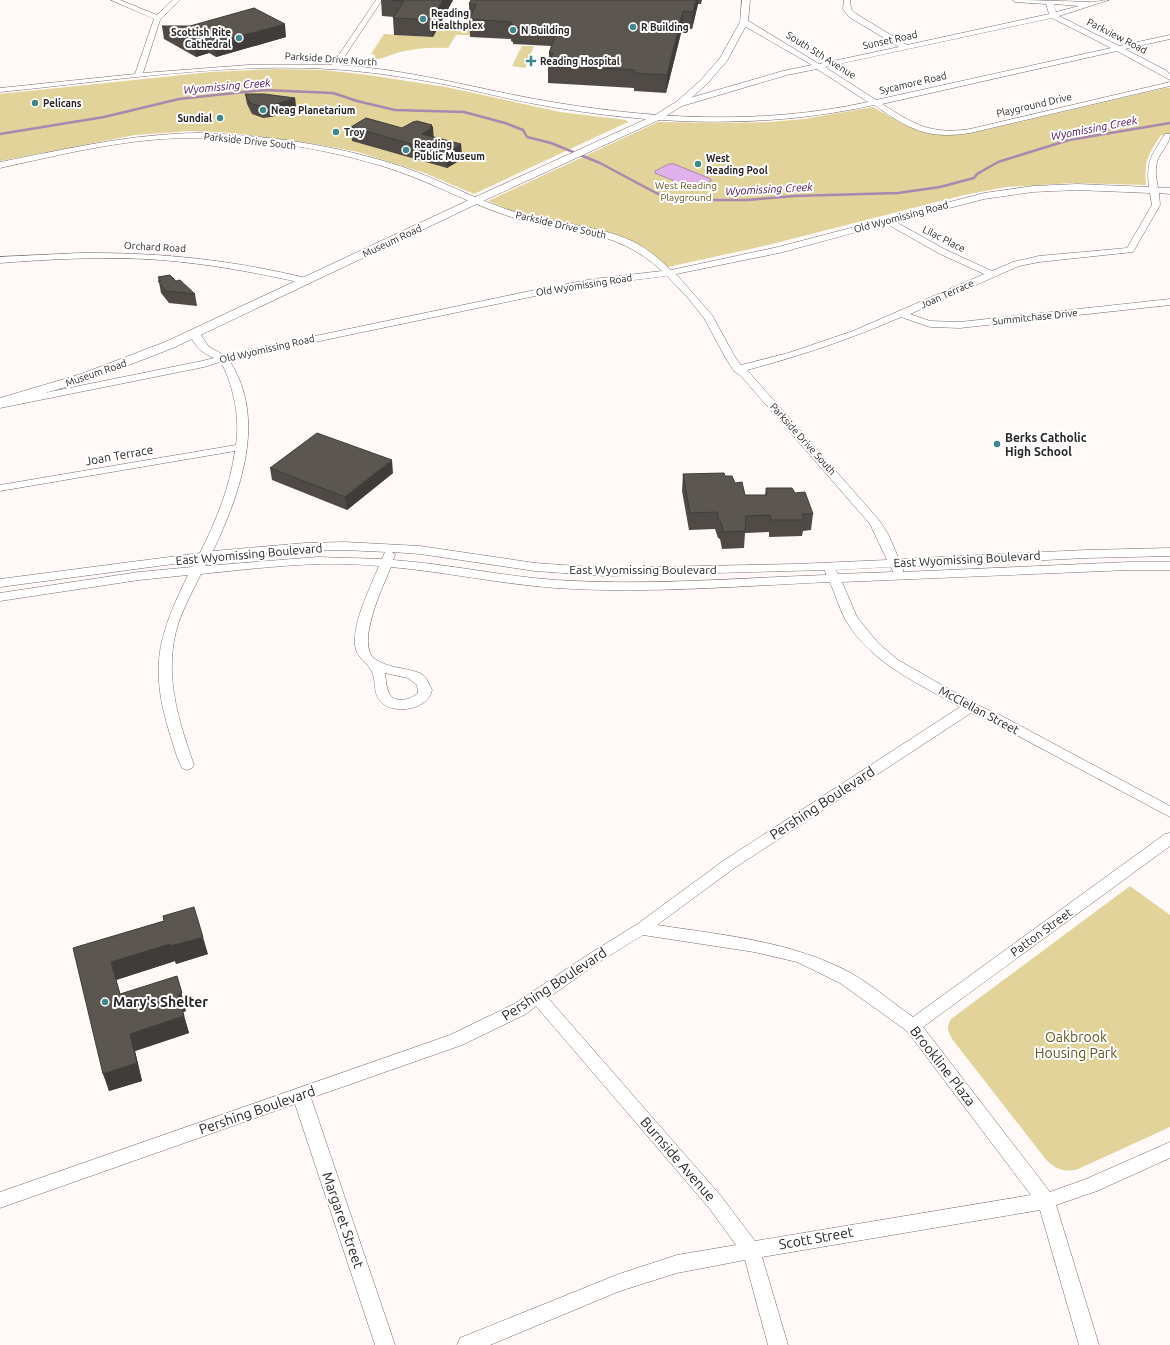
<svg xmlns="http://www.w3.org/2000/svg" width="1170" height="1345" font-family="Ubuntu,sans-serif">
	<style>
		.green { fill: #e1d399 }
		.water { fill: #e0b1ea; stroke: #a987af }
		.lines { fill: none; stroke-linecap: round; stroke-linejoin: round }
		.stream { stroke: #a987af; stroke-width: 2.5 }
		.minor-casing { stroke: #756c6b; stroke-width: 1 }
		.major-casing { stroke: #756c6b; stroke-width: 1 }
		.minor { fill: #fff; fill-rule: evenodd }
		.major { fill: #fff; fill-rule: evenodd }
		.wall { fill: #4f4a46 }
		.shaded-wall { fill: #403c39 }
		.building { fill: #5c5651; stroke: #403c39 }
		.poi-dot { fill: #3f878a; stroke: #fff; stroke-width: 1.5 }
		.labels { text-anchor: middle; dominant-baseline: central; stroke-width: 4; stroke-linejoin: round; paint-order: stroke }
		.far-poi-label { font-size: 10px; font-weight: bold; fill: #282524; stroke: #fff; text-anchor: start }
		.far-street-label { font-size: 10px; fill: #282524; stroke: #fff }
		.far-park-label { font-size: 10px; fill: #625520; stroke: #fff }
		.far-water-label { font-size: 11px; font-style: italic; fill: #480e53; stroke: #fff }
		.poi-label { font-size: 12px; font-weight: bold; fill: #282524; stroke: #fff; text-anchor: start }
		.street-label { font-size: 12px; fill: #282524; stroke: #fff }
		.near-street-label { font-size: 14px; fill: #282524; stroke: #fff }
		.near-poi-label { font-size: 14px; font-weight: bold; fill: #282524; stroke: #fff; text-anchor: start }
		.near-park-label { font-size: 14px; fill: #625520; stroke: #fff }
	</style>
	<rect width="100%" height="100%" fill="#fff9f8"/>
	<g class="green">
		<path d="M442 21 476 23 471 35H456L448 48C432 47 416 48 400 52 392 54 382 60 373 59L375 55 371 54 384 34 433 37Z"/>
		<path d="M522 46H534L525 68 512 66Z"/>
		<path d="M276 69 323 70 368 75 446 87 560 112 626 120 628 122 474 194 425 173 358 152 316 144 234 133 190 131 135 135 0 161V94L211 72Z"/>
		<path d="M1165 88H1170V137L1161 135C1148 155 1144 160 1146 185L1072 183 1006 187 964 195 768 245 668 267 646 248 625 238 602 231 526 217 488 201 658 122 722 123 770 122 804 119 873 107C911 129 927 139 972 133Z"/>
		<path d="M1130 886 1170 915V1127L1078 1169C1064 1173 1054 1169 1044 1157L952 1039C948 1031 946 1027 951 1019Z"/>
	</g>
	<path class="water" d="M669 164H674L711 179V181C695 189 691 190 674 183L677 182 655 173V171Z"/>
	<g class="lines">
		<path class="stream" d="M0 134 104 117 179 99 264 90 333 93 357 101 395 110 464 112 505 123 523 130 527 137 551 143 600 163 656 193 679 200H747L794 196 898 193 940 187 974 178 977 174 998 162 1069 140 1170 123"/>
		<defs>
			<g id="minor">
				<path d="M111 0H120L157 15 173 0H180L160 20 143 73 248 65H332L376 0H382L339 65C406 69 470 87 535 99 645 119 759 126 868 102L817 69 787 75 682 106H676V102L783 71 812 65 741 24V20H747L819 64 899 47 849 17 843 9 844 0H850L851 9 855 13 907 45 1049 14 1046 4 1015 2 1012 0C1037 0 1062 1 1088 2 1094 3 1102 0 1109 0L1059 16 1119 46 1170 35V39L1125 49 1167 71 1170 74V80L1117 51 882 104C914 124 930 135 970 129L1170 82V86L970 133C926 140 908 128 874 105 762 130 648 125 535 104 508 99 481 92 453 86 417 79 380 73 344 70 230 61 113 81 0 92V88L135 74 154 19ZM1054 4 1079 6 1056 12ZM1052 18 1111 48 876 100 825 67Z"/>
				<path d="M198 133C267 135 337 145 403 167 441 180 476 200 515 212 553 224 595 224 632 241 647 248 659 259 671 270L778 247 984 193 1033 186 1077 184 1149 187C1146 161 1151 156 1165 134H1170C1170 143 1163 149 1159 157 1154 167 1156 177 1158 188H1170V194L1159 193 1160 205 1133 252 1039 262 1019 266 910 314 930 321 960 322 1170 299V305L960 328 930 327 901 317C851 339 800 356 747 370L879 520 888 534 899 559 1086 550 1170 548V556L1086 558 903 567V572L1129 562H1170V570H1129L842 582 857 617 878 643 898 660 975 704 1000 715 1170 806V817L990 721 971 713 733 869 657 925C723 935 791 941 851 973 872 985 893 1003 913 1017L1165 834 1170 833V846L923 1027 1050 1192 1086 1179 1170 1142V1158L1097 1191 1056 1205 1099 1345H1079L1040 1210 762 1257 788 1345H768L745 1260 677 1273 620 1291 490 1345H457L460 1338 619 1274 677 1255 736 1245 709 1208 536 1006 526 1014 462 1045 311 1098 395 1345H375L295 1104 0 1208V1192L450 1035 514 1004 589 954 636 925 723 861 960 707C918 683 870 663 845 619 839 607 835 594 830 582 739 586 647 594 556 588 501 584 446 572 391 567 383 586 355 645 375 659 389 669 407 667 422 674L426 678 432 690C428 710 394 715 381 702 372 693 377 680 371 670 365 660 356 657 355 645 353 621 370 588 379 566 320 560 260 568 201 574 193 590 184 607 178 624 163 673 178 719 194 765L192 768 187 770 182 768C176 757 173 743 169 731 149 665 159 635 188 575L139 580 0 601V593L139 572 192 567 196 561 0 587V579L200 553C216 521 230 487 235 451L0 491V485L236 445C240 418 234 388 222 364L220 362 204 367 0 408V402L202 361 214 358C201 353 194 345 189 333L194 330 198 331 209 347 224 355 535 290 593 279 662 271C614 226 565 234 508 216 465 202 426 179 382 166 309 144 227 133 150 140 99 145 50 157 0 168V162C67 149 129 134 198 133ZM1077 190 1150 193 1152 205 1127 248 1039 256 1013 262 992 271 946 250 896 222 984 199 1033 192ZM887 224 940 254 984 274 853 331 788 353 741 365 735 357 712 315 676 274 779 253ZM667 276 688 298 704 318 725 357 734 371 741 376 870 524 887 560 796 564 605 568 535 563 420 546 344 542 305 543 213 551C240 493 268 419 229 360L535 296 593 285ZM344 550 387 552H385L382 559 318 557 205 566 209 559C253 553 299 551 344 550ZM392 552 420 554 535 571 605 576 825 570 826 575C737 578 646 586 556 580 501 576 448 564 393 560L395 555ZM891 567 893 572 838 574 836 570ZM385 673 408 678 417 685 418 693C411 700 394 704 389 693 386 687 386 679 385 673ZM643 935 754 952 797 962 840 983 907 1031 1031 1195 755 1241 721 1196 548 998 599 962Z"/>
				<path d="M80 253C158 252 234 260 310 279L312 281 307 284C259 273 210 264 161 260 107 256 53 259 0 263V257Z"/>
			</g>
			<path id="major" d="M742 0H750L748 22 727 61 706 85 682 106 661 119 481 202 173 348 90 380 0 406V398L81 374 165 342 473 198 655 115 676 102 700 81 720 58 740 22Z"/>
		</defs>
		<use href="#minor" class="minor-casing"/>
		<use href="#major" class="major-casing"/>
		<use href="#minor" class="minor"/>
		<use href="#major" class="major"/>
	</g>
	<g class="wall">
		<path d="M381 0H453L433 37 394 35 393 18 394 17 382 16Z"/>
		<path d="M471 0H702L701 4H698L692 29H682L666 93 634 91V88L548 83V65L549 63V53L551 46 513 44V42L511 41V39L470 37 469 4Z"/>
		<path d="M162 26 286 37 216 57 209 53 196 57 164 39Z"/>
		<path d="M245 94 295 98 296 109 271 117 263 118 252 114 247 104Z"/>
		<path d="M351 127 402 128 432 127H433V137L461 144 462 159 447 168 352 141Z"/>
		<path d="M158 277 176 281 195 294 197 306 169 303 161 293Z"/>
		<path d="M270 468 393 473 347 510 272 480Z"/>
		<path d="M683 474 725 476 735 483 745 495H765L766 488 795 493 813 514 811 530 803 531 802 536 769 537V532L745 533 744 548 722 549 720 539 718 538 715 529 689 530 682 491Z"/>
		<path d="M164 921 208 954 176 964 175 961 116 980 120 994 186 1011 183 1012 189 1033 135 1051 142 1081 109 1091 73 948Z"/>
	</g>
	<g class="shaded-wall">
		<path d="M443 0H453L433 37 432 20Z"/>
		<path d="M696 0H698V4L692 29 693 12Z"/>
		<path d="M683 11 682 29 666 93 667 75Z"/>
		<path d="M285 24 286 37 216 57 214 43Z"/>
		<path d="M207 40 209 53 196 57 194 44Z"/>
		<path d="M295 98 296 109 271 117 270 106Z"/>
		<path d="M432 125V128L433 127 434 142 423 148 422 134Z"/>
		<path d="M461 144 462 159 447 168 446 154Z"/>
		<path d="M392 460 393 473 347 510 345 497Z"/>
		<path d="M203 937 208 954 176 964 171 946Z"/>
		<path d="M170 944 175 961 116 980 125 1012 111 962Z"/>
		<path d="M177 976 186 1011 183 1012 178 995Z"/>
		<path d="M184 1016 189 1033 135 1051 142 1081 109 1091 103 1074 130 1034Z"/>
	</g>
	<g class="building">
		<path d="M390 0H443L432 20 393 18 404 1Z"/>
		<path d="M471 0H696L693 12 683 11 667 75 634 73 635 70 548 65 553 53H549L558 29 512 27 513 24H510L511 22 470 19 476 4H469Z"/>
		<path d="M254 8 285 24 214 43 207 40 194 44 162 26H190Z"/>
		<path d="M245 94H264L295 98 270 106 262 107 250 103Z"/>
		<path d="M366 118 402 128 413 122 417 121 432 125 430 127H433L422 134 461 144 446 154 351 127Z"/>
		<path d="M170 275 176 281 180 280 195 294 166 291 158 281H161L158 277Z"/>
		<path d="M317 433 392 460 345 497 270 468Z"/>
		<path d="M724 473 725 476H732L735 483 742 482 745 495H767L766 488H792L795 493 805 492 813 514H802L804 520H771L770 515 746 516 745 531 723 532 721 522 719 521 717 512 690 513 683 474Z"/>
		<path d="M194 907 203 937 171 946 170 944 111 962 120 994 177 976 182 993 178 995 184 1016 130 1034 137 1063 103 1074 73 948 164 921 163 916Z"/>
	</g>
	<g class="poi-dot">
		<circle cx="423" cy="19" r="4"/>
		<circle cx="633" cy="27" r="4"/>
		<circle cx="513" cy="30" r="4"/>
		<circle cx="239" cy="38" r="4"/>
		<path d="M529 55h4v4h4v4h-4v4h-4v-4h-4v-4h4z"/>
		<circle cx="35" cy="103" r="4"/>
		<circle cx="263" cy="110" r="4"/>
		<circle cx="220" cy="118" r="4"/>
		<circle cx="336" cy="132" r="4"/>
		<circle cx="406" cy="150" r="4"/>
		<circle cx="698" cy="164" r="4"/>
		<circle cx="997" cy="444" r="4"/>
		<circle cx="105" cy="1002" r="4"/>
	</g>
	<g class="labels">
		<g class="far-poi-label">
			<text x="431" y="13">Reading<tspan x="431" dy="12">Healthplex</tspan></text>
			<text x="641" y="27">R Building</text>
			<text x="521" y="30">N Building</text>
			<text x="231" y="32" text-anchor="end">Scottish Rite<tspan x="231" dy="12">Cathedral</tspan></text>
			<text x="540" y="61">Reading Hospital</text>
			<text x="43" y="103">Pelicans</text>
			<text x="271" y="110">Neag Planetarium</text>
			<text x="212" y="118" text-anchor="end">Sundial</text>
			<text x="344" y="132">Troy</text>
			<text x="414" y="144">Reading<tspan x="414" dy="12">Public Museum</tspan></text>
			<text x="706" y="158">West<tspan x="706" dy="12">Reading Pool</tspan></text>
		</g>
		<g class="far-street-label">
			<text transform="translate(1117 36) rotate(27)">Parkview Road</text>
			<text transform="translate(890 40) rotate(-12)">Sunset Road</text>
			<text transform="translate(821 55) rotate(32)">South 5th Avenue</text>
			<text transform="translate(331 59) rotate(4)">Parkside Drive North</text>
			<text transform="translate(913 83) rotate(-13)">Sycamore Road</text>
			<text transform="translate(1034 105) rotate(-13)">Playground Drive</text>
			<text transform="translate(250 141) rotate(6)">Parkside Drive South</text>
			<text transform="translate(901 217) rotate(-15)">Old Wyomissing Road</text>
			<text transform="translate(561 225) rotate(13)">Parkside Drive South</text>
			<text transform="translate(944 239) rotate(27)">Lilac Place</text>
			<text transform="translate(392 241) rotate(-25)">Museum Road</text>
			<text transform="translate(155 247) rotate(3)">Orchard Road</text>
			<text transform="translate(584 285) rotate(-9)">Old Wyomissing Road</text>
			<text transform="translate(947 294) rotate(-24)">Joan Terrace</text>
			<text transform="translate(1035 317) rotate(-6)">Summitchase Drive</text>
			<text transform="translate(267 349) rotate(-13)">Old Wyomissing Road</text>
			<text transform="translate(96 373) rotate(-19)">Museum Road</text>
			<text transform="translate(803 439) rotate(48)">Parkside Drive South</text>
		</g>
		<g class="far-park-label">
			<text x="686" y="185">West Reading<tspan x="686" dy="12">Playground</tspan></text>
		</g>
		<g class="far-water-label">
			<text transform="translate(227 86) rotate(-5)">Wyomissing Creek</text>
			<text transform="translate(1094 128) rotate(-11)">Wyomissing Creek</text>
			<text transform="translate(769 189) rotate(-3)">Wyomissing Creek</text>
		</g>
		<g class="poi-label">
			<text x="1005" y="437">Berks Catholic<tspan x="1005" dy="14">High School</tspan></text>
		</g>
		<g class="street-label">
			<text transform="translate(119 455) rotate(-10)">Joan Terrace</text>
			<text transform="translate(249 554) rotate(-5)">East Wyomissing Boulevard</text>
			<text transform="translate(967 559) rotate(-3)">East Wyomissing Boulevard</text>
			<text x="643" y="569">East Wyomissing Boulevard</text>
			<text transform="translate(979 710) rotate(28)">McClellan Street</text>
			<text transform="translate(1041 932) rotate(-36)">Patton Street</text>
		</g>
		<g class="near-street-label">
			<text transform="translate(822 803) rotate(-33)">Pershing Boulevard</text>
			<text transform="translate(554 984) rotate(-33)">Pershing Boulevard</text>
			<text transform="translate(943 1066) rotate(52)">Brookline Plaza</text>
			<text transform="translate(257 1110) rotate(-19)">Pershing Boulevard</text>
			<text transform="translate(678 1159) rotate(49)">Burnside Avenue</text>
			<text transform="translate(343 1220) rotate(71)">Margaret Street</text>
			<text transform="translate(816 1238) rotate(-10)">Scott Street</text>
		</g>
		<g class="near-poi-label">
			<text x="113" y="1002">Mary's Shelter</text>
		</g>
		<g class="near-park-label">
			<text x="1076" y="1037">Oakbrook<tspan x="1076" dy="16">Housing Park</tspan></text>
		</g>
	</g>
</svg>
